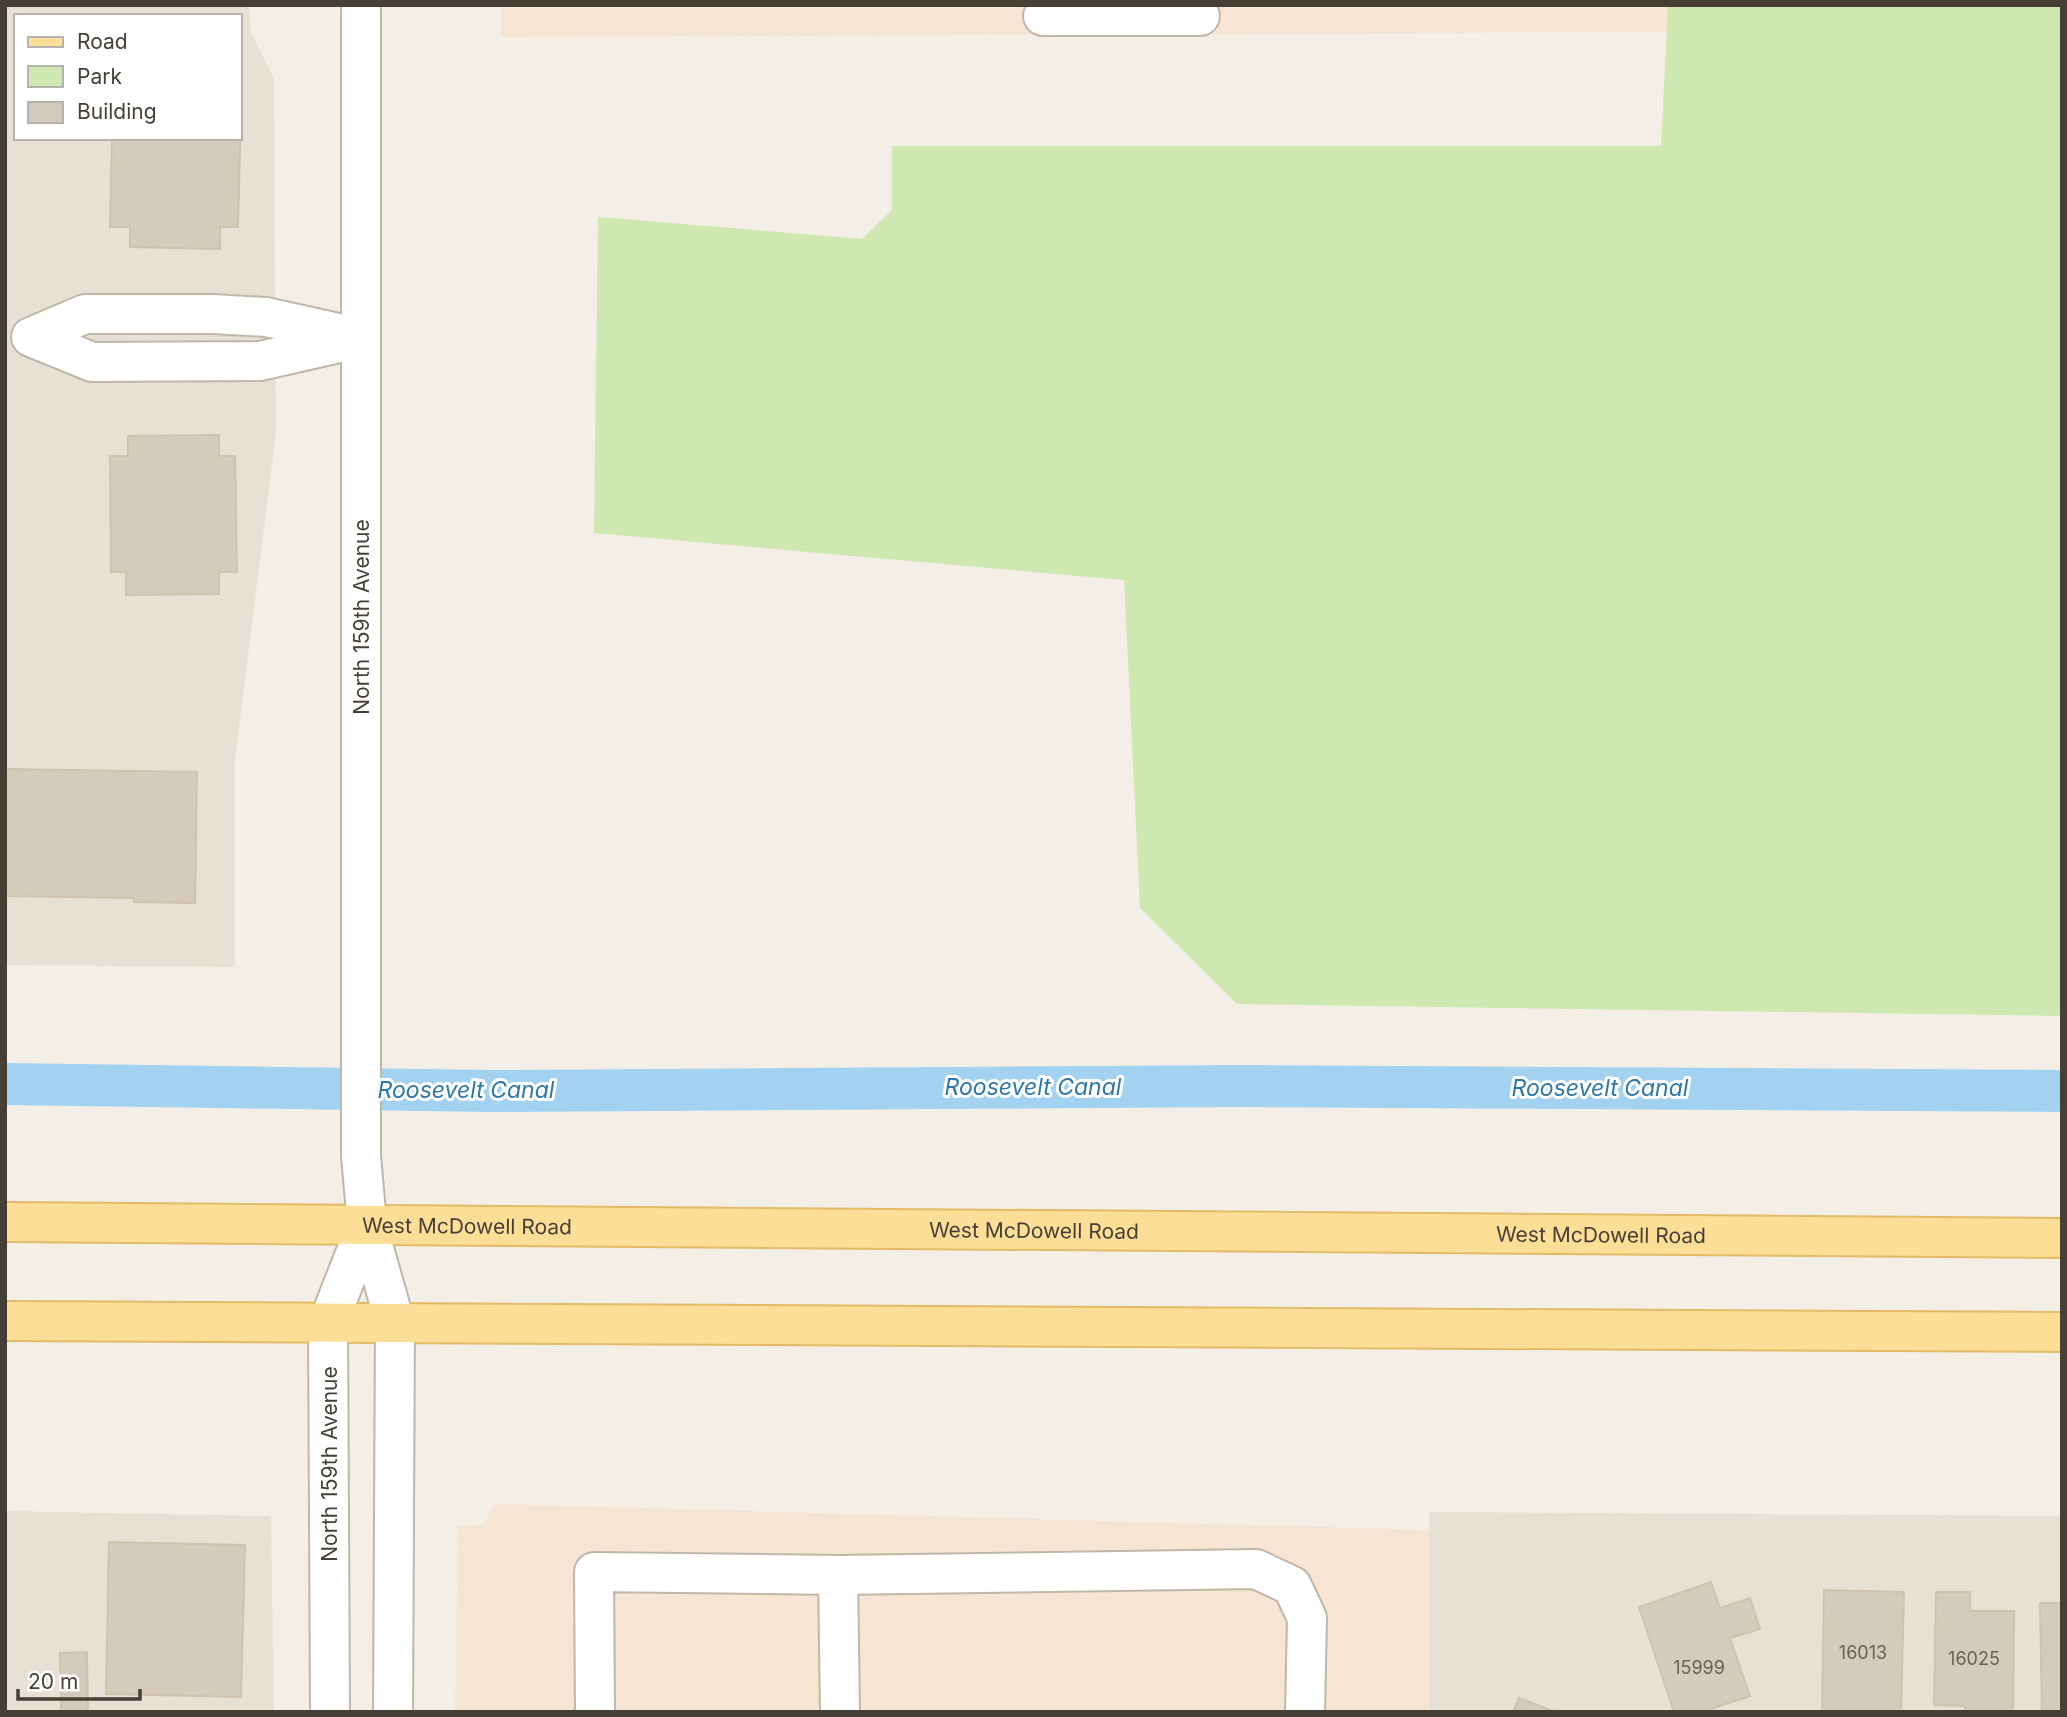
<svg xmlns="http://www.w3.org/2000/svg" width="2067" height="1717" font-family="Inter,sans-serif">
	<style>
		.residential { fill: #e7e1d5; fill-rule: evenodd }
		.commercial { fill: #f5e5d2 }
		.green { fill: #cfe7b0 }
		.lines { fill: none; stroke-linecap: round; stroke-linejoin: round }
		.canal { stroke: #a3d2f0; stroke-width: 42 }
		.building { fill: #d5cbbc; stroke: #cfc2af; stroke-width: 2 }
		.minor-casing { stroke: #bfb7a9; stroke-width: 42 }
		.major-casing { stroke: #e3ba65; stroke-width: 42 }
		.minor { stroke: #fff; stroke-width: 38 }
		.major { stroke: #fdde96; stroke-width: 38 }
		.labels { text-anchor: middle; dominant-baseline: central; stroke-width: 6; stroke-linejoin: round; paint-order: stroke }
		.number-label { font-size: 18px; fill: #6a6258 }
		.street-label { font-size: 21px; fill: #463f36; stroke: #fff }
		.water-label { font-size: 23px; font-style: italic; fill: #2e78a9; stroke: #fff }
	</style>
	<rect width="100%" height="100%" fill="#f3efe7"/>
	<g class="residential">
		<path d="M5 5H249L251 32 274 79 276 433 235 759V967L5 965ZM16 16H240V138H16Z"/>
		<path d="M5 1511 271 1516 274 1712H5Z"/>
		<path d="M1429 1512 2062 1516V1712H1429Z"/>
	</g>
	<g class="commercial">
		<path d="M501 5H1668V32L501 37Z"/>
		<path d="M495 1504 1429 1530V1712H455L458 1526 483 1525Z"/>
	</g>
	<path class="green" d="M1668 5H2062V1016L1237 1004 1140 908 1124 580 594 533 598 217 862 239 892 210V146H1661Z"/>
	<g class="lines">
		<path class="canal" d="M5 1084 491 1091 1246 1086 2062 1091"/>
	</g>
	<g class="building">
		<path d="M240 112H241L238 227H220V249L130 247V227H110L112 138H240Z"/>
		<path d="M219 435V456H235L237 572H219V594L126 595V572H111L110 456H128V436Z"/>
		<path d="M5 769 197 772 195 903 134 902V898L5 896Z"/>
		<path d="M109 1542 245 1545 241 1697 106 1694Z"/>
		<path d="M1711 1582 1720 1608 1750 1598 1760 1629 1730 1638 1750 1696 1701 1712H1674L1639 1607Z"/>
		<path d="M1824 1590 1904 1592 1901 1712H1822Z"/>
		<path d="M1936 1592H1970V1611H2014L2013 1712H1965V1706L1934 1705Z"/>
		<path d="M2040 1603H2062V1712H2042Z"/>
		<path d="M87 1652 88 1712H61L60 1653Z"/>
		<path d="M1519 1698 1555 1712H1513Z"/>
	</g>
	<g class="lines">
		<defs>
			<g id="minor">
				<path d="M361 11V1156L367 1224 395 1323 393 1712"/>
				<path d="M1043 16H1200"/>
				<path d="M85 314H213L266 317 361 338 260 361 92 362 31 337Z"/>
				<path d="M838 1575 1256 1569 1292 1586 1307 1618 1305 1712"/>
				<path d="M330 1712 328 1323 367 1224"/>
				<path d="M595 1712 594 1572 838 1575 840 1712"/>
			</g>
			<g id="major">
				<path id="s1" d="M5 1222 2062 1238"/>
				<path d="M5 1321 2062 1332"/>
			</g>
		</defs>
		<use href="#minor" class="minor-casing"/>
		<use href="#major" class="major-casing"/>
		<use href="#minor" class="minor"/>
		<use href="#major" class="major"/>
	</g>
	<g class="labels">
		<g class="number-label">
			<text x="1863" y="1652">16013</text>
			<text x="1974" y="1658">16025</text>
			<text x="1699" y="1667">15999</text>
		</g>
		<g class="street-label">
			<text transform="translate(361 617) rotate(-90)">North 159th Avenue</text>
			<text stroke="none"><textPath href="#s1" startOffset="462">West McDowell Road</textPath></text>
			<text stroke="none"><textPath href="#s1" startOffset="1029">West McDowell Road</textPath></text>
			<text stroke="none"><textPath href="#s1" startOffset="1596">West McDowell Road</textPath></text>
			<text transform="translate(329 1464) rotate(-90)">North 159th Avenue</text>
		</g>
		<g class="water-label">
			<text x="1033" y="1087">Roosevelt Canal</text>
			<text x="1600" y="1088">Roosevelt Canal</text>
			<text x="466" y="1090">Roosevelt Canal</text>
		</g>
	</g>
	<rect width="2067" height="1717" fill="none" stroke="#463f36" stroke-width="14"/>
	<rect x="14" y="14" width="228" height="126" fill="#ffffff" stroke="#b5b2af" stroke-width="2"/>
	<rect x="28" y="37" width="35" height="10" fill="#fdde96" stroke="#b5b2af" stroke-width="2"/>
	<text x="77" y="49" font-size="21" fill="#463f36">Road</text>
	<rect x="28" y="66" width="35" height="21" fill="#cfe7b0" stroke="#b5b2af" stroke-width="2"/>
	<text x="77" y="84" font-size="21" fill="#463f36">Park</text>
	<rect x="28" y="102" width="35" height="21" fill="#d5cbbc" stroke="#b5b2af" stroke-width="2"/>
	<text x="77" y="119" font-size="21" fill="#463f36">Building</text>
	<path d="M18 1689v10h122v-10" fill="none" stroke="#463f36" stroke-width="3.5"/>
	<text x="28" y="1689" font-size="21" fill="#463f36" stroke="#ffffff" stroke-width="5" paint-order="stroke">20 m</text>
</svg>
